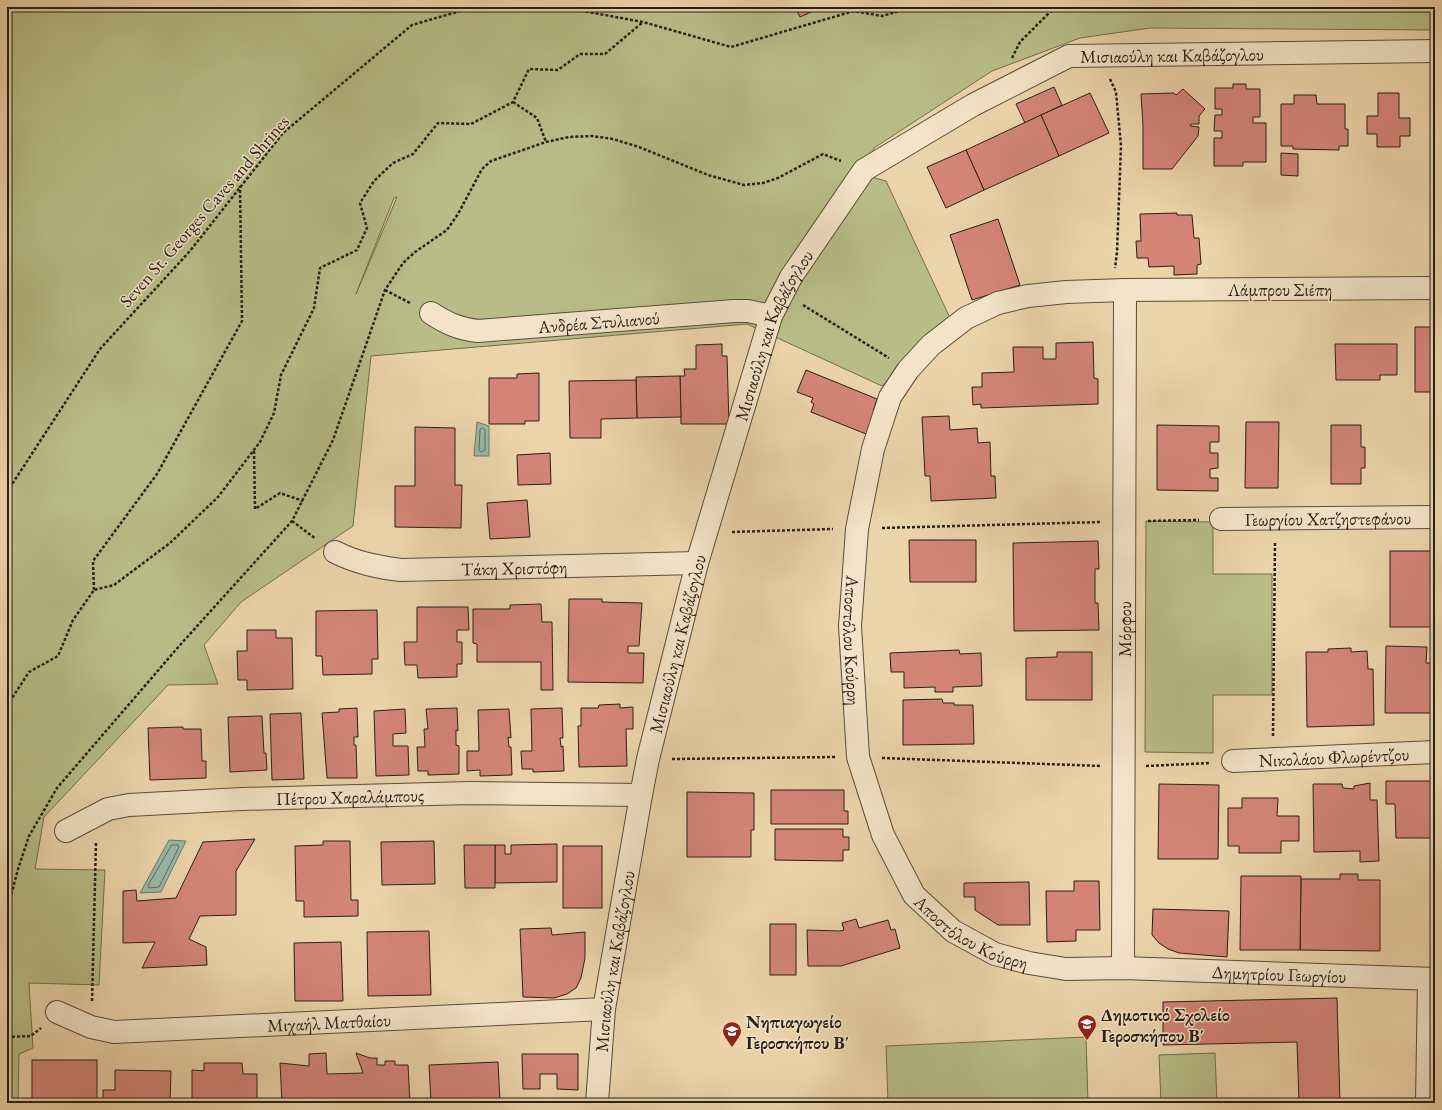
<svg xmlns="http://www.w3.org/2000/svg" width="1442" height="1110" font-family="'EB Garamond',serif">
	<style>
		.green { fill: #b8bd88; stroke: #706e4f; fill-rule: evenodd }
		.water { fill: #99b8a8; stroke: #6c7b6e }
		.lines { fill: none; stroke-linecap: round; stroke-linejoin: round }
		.shore { stroke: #606c5f; stroke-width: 1 }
		.building { fill: #d48578; stroke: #282016 }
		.minor-casing { stroke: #594d3b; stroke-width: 24 }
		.path { stroke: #282016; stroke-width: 2.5; stroke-dasharray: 3 2; stroke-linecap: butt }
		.minor { stroke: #f3e3c8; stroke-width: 22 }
		.labels { text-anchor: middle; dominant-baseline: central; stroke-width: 3; stroke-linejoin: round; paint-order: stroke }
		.street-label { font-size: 18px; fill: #282016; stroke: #f3e3c8 }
		.poi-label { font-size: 18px; font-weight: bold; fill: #282016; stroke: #f3e3c8; text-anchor: start }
	</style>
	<rect width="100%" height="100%" fill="#ecd4aa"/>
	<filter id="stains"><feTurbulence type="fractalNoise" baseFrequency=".005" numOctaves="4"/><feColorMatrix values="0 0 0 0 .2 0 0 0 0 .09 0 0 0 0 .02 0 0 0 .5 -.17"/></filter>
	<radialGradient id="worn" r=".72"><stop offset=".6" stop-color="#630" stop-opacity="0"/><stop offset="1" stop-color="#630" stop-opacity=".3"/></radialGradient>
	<g class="green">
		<path d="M7 7H1435V30L1150 28 1080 38 992 71 874 148 864 175 886 181 950 318 882 386 747 324 371 356 353 526 241 602 204 645 218 684 168 685 44 817 35 869 105 870 99 985 29 983 33 1048 19 1054 18 1103H7ZM397 197 356 294 394 198Z"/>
		<path d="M1146 521 1213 522V574H1272V695H1213V753L1145 752Z"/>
		<path d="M1086 1037 1088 1103H888L886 1046Z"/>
		<path d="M1215 1053 1217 1103H1161L1159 1055Z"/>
	</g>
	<g class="water">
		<path d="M477 422 489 426V456H474Z"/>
		<path d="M169 840 186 841 161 892 140 893Z"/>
	</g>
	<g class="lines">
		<g class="shore">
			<path d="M483 428 485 430V450L481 452 479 450 480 430Z"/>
			<path d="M172 845H178L179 847 159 887 149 888 148 886Z"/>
		</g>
	</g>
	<g class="building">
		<path d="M795 7H822L800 17Z"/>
		<path d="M1233 84H1246V89H1260V117H1253V123H1266V162H1243V166H1214V138H1222V131H1214L1215 115H1222V109H1215V88H1233Z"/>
		<path d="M1054 87 1062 105 1025 123 1016 104Z"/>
		<path d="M1183 89 1205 109 1199 116V124H1191L1190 126 1199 127 1198 136 1172 169H1143V125L1141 94 1174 93 1176 95Z"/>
		<path d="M1090 93 1109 133 1059 156 1041 115Z"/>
		<path d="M1378 93H1399V118H1410V136H1400V147H1377V134H1367V116H1378Z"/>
		<path d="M1294 95H1316L1317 104H1345V129H1348V146H1339V150L1293 149V146H1281V104H1294Z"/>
		<path d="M1041 115 1059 156 984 190 966 150Z"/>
		<path d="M966 150 984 190 946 208 927 167Z"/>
		<path d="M1281 153 1298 154V176L1281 175Z"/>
		<path d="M1177 213V215H1192L1194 238H1199L1201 264 1197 265V274L1174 275V266L1149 267 1148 258H1137L1136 241H1141L1140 214Z"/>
		<path d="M998 219 1020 285 972 300 950 235Z"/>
		<path d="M1432 322H1435V392H1415V327H1432Z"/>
		<path d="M1093 342 1094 378 1098 379V404L981 408V404L973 405 972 387H982V373L1014 372 1013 347H1043V359H1056V343Z"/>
		<path d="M722 344V356H727L729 424H681L680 376H685L684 369H696V345Z"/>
		<path d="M1335 344H1397V375H1380V380H1336Z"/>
		<path d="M806 370 877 399 873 411 875 412 866 434 811 412 814 404 811 402 813 398 797 392Z"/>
		<path d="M539 373V421H525V424H489V378H517V374Z"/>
		<path d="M680 376 681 417 637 418 636 377Z"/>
		<path d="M636 380 637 418 601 419V438H570L569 381Z"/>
		<path d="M949 416 950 430 977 428 978 443 990 442 991 476H995L996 498 931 501 930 476H925L922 417Z"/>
		<path d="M1246 422H1279L1278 488H1245Z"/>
		<path d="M1157 425 1219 426V442H1210V453H1218V468L1210 469V478H1218V491L1157 490Z"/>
		<path d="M1331 425H1361V447H1365V468H1361V484H1331Z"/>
		<path d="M415 427 455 428V485H462L461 528 395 527V486H415Z"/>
		<path d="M550 453 551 484 518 485 517 455Z"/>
		<path d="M527 500 530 537 490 539 487 503Z"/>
		<path d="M909 540H976V582H910Z"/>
		<path d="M1098 541 1099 569H1095V603H1098L1099 630 1014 631 1013 543Z"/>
		<rect x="1390" y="551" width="45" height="76"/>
		<path d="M569 599H602V602L642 603 639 646H628V653H644L643 683 568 682Z"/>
		<path d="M541 604 542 622H552L553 690H541V662H477V644L473 643V609H510V605Z"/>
		<path d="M417 607H468L469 630H457V642H462V664H457V677L418 678 417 665H405L404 642H417Z"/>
		<path d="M377 610 378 659H372V674L323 675 322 656H316V611Z"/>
		<path d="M247 630H276V638H292L293 689 247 690V680H238L237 651H247Z"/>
		<path d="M1386 646 1427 647 1426 663H1435V713H1385Z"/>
		<path d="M1351 648V652L1367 651 1368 669H1373L1374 725 1307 727 1306 652H1328V649Z"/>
		<path d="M959 650 960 654 981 653 982 686 953 687V692H935V687L904 688V672H891L890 653Z"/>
		<path d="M1057 652H1092V700H1026V658L1057 657Z"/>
		<path d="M942 699 943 703H954V705H973L974 744 903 745V700Z"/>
		<path d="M620 704V708L633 707V729H626L627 766 579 767 578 726H581V708H598L599 705Z"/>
		<path d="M357 708 358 737H354V745H356L357 778H327L322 713 339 712V709Z"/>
		<path d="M457 708 458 731 456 730V745L459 746V774L428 775V771H418L417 747H425L424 729H428L426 709Z"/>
		<path d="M562 708 563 738H560L561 747 563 746 564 771 533 772V769H522L521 751H532L531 709Z"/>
		<path d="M405 709 406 733 393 734V746H408L409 775 376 776 374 711Z"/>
		<path d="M509 709 511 738 508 737 509 747H511L512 775 480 776V770L467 771V751H479L478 710Z"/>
		<path d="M301 713 304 779 272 780 270 714Z"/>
		<path d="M262 716 264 753H266L267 770 230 772 228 717Z"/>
		<path d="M183 727V729H201L202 761H206V778L150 780 148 728Z"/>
		<path d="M1386 781H1435V838H1396L1395 804H1386Z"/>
		<path d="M1370 783V800H1377L1379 861 1360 862V851L1314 852 1313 784H1342L1343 788 1354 789V786Z"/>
		<path d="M1159 784 1219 785 1218 859H1158Z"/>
		<path d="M771 790H844V811H848V824H771Z"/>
		<path d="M687 792 754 793V830H751V857H687Z"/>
		<path d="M1242 798H1278L1277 816H1299V841H1281V853H1239V846H1228V808H1242Z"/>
		<path d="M775 829H843V837H849V850H843V861L775 860Z"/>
		<path d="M255 839 236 871V915L200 916 189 939 206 947 207 965 142 968 155 942 123 943V891L136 890 137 901 176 898 203 842Z"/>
		<path d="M323 841H350L351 900H358V916L304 917V901H296L295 846 323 845Z"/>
		<path d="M434 841 435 884 382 885 381 842Z"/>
		<path d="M557 844V882L495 883V845H505V854H511V845Z"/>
		<path d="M464 845H495V888H465Z"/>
		<rect x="563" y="846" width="39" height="62"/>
		<path d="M1340 874H1358V880H1380V951L1300 950 1301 879H1340Z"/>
		<path d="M1241 876H1301L1300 950H1240Z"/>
		<path d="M1074 881H1099L1100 930H1076V941L1047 942 1046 891H1074Z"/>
		<path d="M1029 882 1030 925H998L975 910V897H964V883Z"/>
		<path d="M1153 909 1229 911 1227 957 1179 953 1168 949 1159 943 1152 935Z"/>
		<path d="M856 919 859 928 888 920 891 930 895 929 900 948 841 966H808L807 930 840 931 844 930 842 923Z"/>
		<rect x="770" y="924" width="26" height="51"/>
		<path d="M551 928 552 935 585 932V958L581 978 576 988 567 994 554 998 523 997 520 929Z"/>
		<path d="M429 931 431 995 368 996 367 932Z"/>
		<path d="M341 942 343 1001H295L294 943Z"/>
		<path d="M1337 998 1340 1103H1299L1297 1042 1163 1045V1002Z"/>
		<path d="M326 1053 327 1074 363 1073 356 1053 370 1058H377V1065H385V1061H395V1065H408L410 1103H282L280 1063 309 1066V1054Z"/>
		<path d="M522 1054H578V1090L557 1089V1074H540V1089H523Z"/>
		<rect x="32" y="1060" width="65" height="43"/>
		<path d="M498 1062 500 1103H431L429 1065Z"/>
		<path d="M204 1063H242L243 1074H257V1103H192V1070L204 1071Z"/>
		<path d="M115 1070 171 1071 170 1103H103V1090H115Z"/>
	</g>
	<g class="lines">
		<defs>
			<g id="minor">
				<path id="s1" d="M1435 288 1125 290 1066 292 1028 296 998 303 966 318 931 345 908 370 890 397 873 449 857 529 850 626 858 757 883 835 914 895 953 931 995 954 1029 963 1066 969 1123 968 1435 979"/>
				<path id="s2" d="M431 313C446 323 459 329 478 331L734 311H748L771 316"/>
				<path id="s3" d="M1221 519 1435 517"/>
				<path id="s4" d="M335 552C357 563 377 567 401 570L697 563"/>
				<path id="s5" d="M1233 761 1435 752"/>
				<path id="s6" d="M66 831 108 809 129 805 241 799 470 793 641 795"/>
				<path id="s7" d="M1123 968 1125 290"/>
				<path id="s8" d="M57 1012 91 1027 114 1032 604 1009"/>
				<path id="s9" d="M597 1103 604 1009 641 795 648 759 697 563 771 316 791 277 864 170 973 105 1069 56 1435 51"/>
				<path d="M1427 1103 1429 979"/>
			</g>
		</defs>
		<use href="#minor" class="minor-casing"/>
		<g class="path">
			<path d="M551 7 583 11 643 22 731 47 854 11 882 16 913 7"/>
			<path d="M1012 58 1020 42 1055 7"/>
			<path d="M1110 79 1116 92 1121 146 1117 252 1115 268"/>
			<path d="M513 102 537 118 546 142"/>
			<path d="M385 290 410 303"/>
			<path d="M803 305 889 358"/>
			<path d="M254 451 255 509 280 493 303 501"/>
			<path d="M7 492 100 349 190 251 283 133 412 25 474 7"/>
			<path d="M292 521 316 539"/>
			<path d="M1148 521 1199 520"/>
			<path d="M882 528 1101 522"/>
			<path d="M732 532 833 529"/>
			<path d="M94 590 93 561 157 474 242 321 240 186"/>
			<path d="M7 706 29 672 58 656 73 620 94 590 114 585 170 543 218 497 260 442 274 413 281 375 314 308 320 268 357 250 367 228 360 203 374 181 393 163 413 154 438 123 471 124 513 102 529 69 558 70 580 54H605L643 22"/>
			<path d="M1273 736 1275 541"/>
			<path d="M882 758 1101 766"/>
			<path d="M672 759 835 757"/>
			<path d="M1146 766 1211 763"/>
			<path d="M7 919 9 903 18 869 29 836 57 788 180 645 292 521 333 440 385 290 403 263 415 252 447 230 458 214 482 169 491 161 546 142 569 137 592 136 613 139 639 147 708 175 744 185 763 183 778 178 823 154 841 161"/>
			<path d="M92 1001 96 842"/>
			<path d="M7 1037 31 1036 41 1028"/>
		</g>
		<use href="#minor" class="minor"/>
	</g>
	<defs>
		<symbol id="school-pin" viewBox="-11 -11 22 30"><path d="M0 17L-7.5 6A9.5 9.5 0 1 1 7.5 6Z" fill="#8f2418" stroke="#f3e3c8"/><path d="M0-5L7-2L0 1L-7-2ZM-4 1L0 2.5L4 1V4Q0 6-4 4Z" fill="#fff"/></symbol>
	</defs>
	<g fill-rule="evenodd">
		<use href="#school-pin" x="1076" y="1013" width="22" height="30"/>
		<use href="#school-pin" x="721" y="1020" width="22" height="30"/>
	</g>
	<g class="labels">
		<g class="street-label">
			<text stroke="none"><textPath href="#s9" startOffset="1319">Μισιαούλη και Καβάζογλου</textPath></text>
			<text transform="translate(204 211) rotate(-49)">Seven St. Georges Caves and Shrines</text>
			<text x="1280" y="289">Λάμπρου Σιέπη</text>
			<text stroke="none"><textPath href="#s2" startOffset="172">Ανδρέα Στυλιανού</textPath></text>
			<text stroke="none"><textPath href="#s9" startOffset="791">Μισιαούλη και Καβάζογλου</textPath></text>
			<text stroke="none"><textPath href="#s3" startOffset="107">Γεωργίου Χατζηστεφάνου</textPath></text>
			<text stroke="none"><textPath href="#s4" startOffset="182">Τάκη Χριστόφη</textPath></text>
			<text stroke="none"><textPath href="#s7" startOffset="339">Μόρφου</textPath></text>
			<text stroke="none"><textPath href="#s1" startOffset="832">Αποστόλου Κούρρη</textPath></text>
			<text stroke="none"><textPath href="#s9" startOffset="467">Μισιαούλη και Καβάζογλου</textPath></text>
			<text stroke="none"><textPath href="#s5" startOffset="101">Νικολάου Φλωρέντζου</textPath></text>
			<text stroke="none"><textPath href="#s6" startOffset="290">Πέτρου Χαραλάμπους</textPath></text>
			<text stroke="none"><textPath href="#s1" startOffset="1168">Αποστόλου Κούρρη</textPath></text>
			<text stroke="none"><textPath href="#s9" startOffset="143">Μισιαούλη και Καβάζογλου</textPath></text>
			<text stroke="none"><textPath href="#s1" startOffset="1485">Δημητρίου Γεωργίου</textPath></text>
			<text stroke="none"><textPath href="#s8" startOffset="276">Μιχαήλ Ματθαίου</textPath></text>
		</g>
		<g class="poi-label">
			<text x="1101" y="1014">Δημοτικό Σχολείο<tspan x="1101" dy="21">Γεροσκήπου Β΄</tspan></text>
			<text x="746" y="1021">Νηπιαγωγείο<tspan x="746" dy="21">Γεροσκήπου Β΄</tspan></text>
		</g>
	</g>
	<rect width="1442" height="1110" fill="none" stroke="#ecd4aa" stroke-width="24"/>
	<rect x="8" y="8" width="1426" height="1094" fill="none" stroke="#282016" stroke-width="2"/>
	<rect x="12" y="12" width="1418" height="1086" fill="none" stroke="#282016"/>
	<rect width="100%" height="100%" filter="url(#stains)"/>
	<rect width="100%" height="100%" fill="url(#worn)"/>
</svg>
